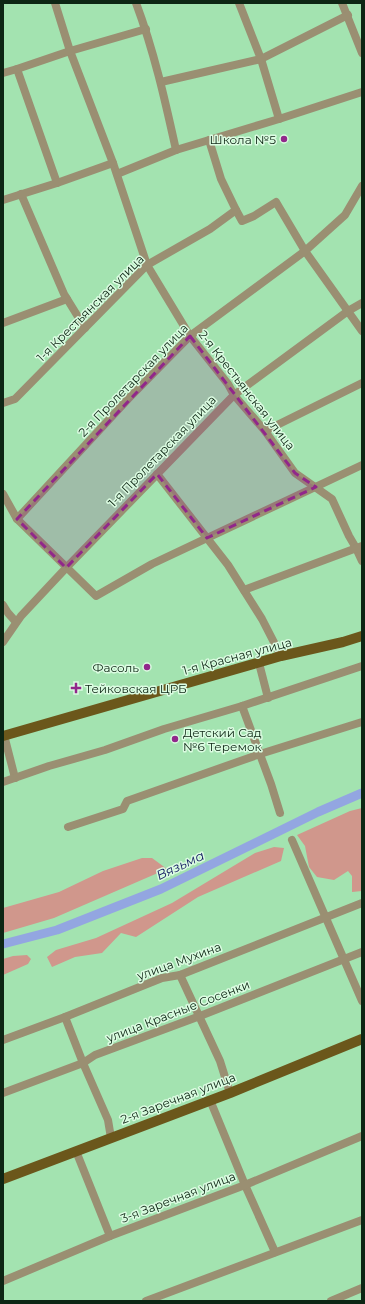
<svg xmlns="http://www.w3.org/2000/svg" width="365" height="1304" font-family="Montserrat,sans-serif">
	<style>
		.green { fill: #d0978c }
		.lines { fill: none; stroke-linecap: round; stroke-linejoin: round }
		.river { stroke: #93a6e1; stroke-width: 9 }
		.minor { stroke: #9a8f72; stroke-width: 8 }
		.major { stroke: #6b571b; stroke-width: 10 }
		.marked { fill: #91278b; fill-opacity: 0.2; stroke: #91278b; stroke-width: 3; stroke-dasharray: 8 5; stroke-linejoin: round }
		.poi-dot { fill: #91278b; stroke: #dcfce2; stroke-width: 1.5 }
		.labels { text-anchor: middle; dominant-baseline: central; stroke-width: 3; stroke-linejoin: round; paint-order: stroke }
		.poi-label { font-size: 12px; fill: #0d2614; stroke: #dcfce2; text-anchor: end }
		.street-label { font-size: 12px; fill: #0d2614; stroke: #dcfce2 }
		.water-label { font-size: 13px; font-style: italic; fill: #162064; stroke: #dcfce2 }
	</style>
	<rect width="100%" height="100%" fill="#a3e3b0"/>
	<g class="green">
		<path d="M362 808V891L352 892V876L348 871 334 880 317 877 309 867 305 846 297 835 350 811Z"/>
		<path d="M274 847 284 848 281 861 198 897 136 937 121 933 102 953 75 957 52 967 47 957 56 950 96 938 172 903 255 853Z"/>
		<path d="M142 858H152L167 869 54 918 3 933V908L59 892 103 871Z"/>
		<path d="M27 955 31 959 28 964 3 975V959L13 956Z"/>
	</g>
	<g class="lines">
		<path class="river" d="M3 944 57 930 161 889 318 812 362 793"/>
		<g class="minor">
			<path d="M55 3 70 51 113 163 147 265 190 336 228 384 234 395 265 431 295 473 332 499 349 536 356 548 362 561"/>
			<path d="M136 3C154 51 165 100 176 150"/>
			<path d="M239 3 261 59 279 119"/>
			<path d="M342 3 362 53"/>
			<path d="M17 69 57 183"/>
			<path d="M3 73 17 69 70 51 146 29"/>
			<path d="M161 82 261 59 348 15"/>
			<path d="M117 174 176 150 279 119 362 92"/>
			<path d="M21 194 64 294 85 328"/>
			<path d="M3 200 57 183 113 163"/>
			<path d="M236 210 242 221 254 216 276 202 305 251 362 331"/>
			<path d="M3 323 67 299"/>
			<path d="M3 403 15 399 147 265 210 229 236 210 221 179 209 140"/>
			<path d="M265 431 362 383"/>
			<path d="M157 474 228 565 262 619 281 656"/>
			<path d="M3 494 17 519 96 596 152 564 362 465"/>
			<path d="M17 519 128 399 190 336 305 251 345 215 362 186"/>
			<path d="M244 590 362 546"/>
			<path d="M3 605 8 613 16 622"/>
			<path d="M3 642 21 616 66 568 234 395 348 311 362 303"/>
			<path d="M259 663 268 698"/>
			<path d="M242 706 271 784 280 813"/>
			<path d="M4 735 15 778"/>
			<path d="M3 782 49 766 105 750 164 729 242 706 362 666"/>
			<path d="M68 827 123 809 127 801 260 754 362 722"/>
			<path d="M292 840 362 1001"/>
			<path d="M180 975 220 1061 230 1093"/>
			<path d="M65 1017 83 1063 108 1120 111 1138"/>
			<path d="M3 1040 65 1017 162 978 180 975 362 903"/>
			<path d="M3 1093 83 1063 95 1055 200 1016 362 952"/>
			<path d="M210 1100 245 1185 275 1252"/>
			<path d="M76 1151 110 1236"/>
			<path d="M3 1281 110 1236 245 1185 362 1136"/>
			<path d="M146 1301 362 1220"/>
			<path d="M331 1301 362 1288"/>
		</g>
		<g class="major">
			<path d="M3 736 281 656 343 642 362 636"/>
			<path d="M3 1179 230 1093 362 1039"/>
		</g>
	</g>
	<path class="marked" d="M190 336 295 473 316 487 207 538 157 474 66 568 17 519Z"/>
	<g class="poi-dot">
		<circle cx="284" cy="139" r="4"/>
		<circle cx="147" cy="667" r="4"/>
		<path d="M74 682h4v4h4v4h-4v4h-4v-4h-4v-4h4z"/>
		<circle cx="175" cy="739" r="4"/>
	</g>
	<g class="labels">
		<g class="poi-label">
			<text x="276" y="139">Школа №5</text>
			<text x="139" y="667">Фасоль</text>
			<text x="85" y="688" text-anchor="start">Тейковская ЦРБ</text>
			<text x="183" y="732" text-anchor="start">Детский Сад<tspan x="183" dy="14">№6 Теремок</tspan></text>
		</g>
		<g class="street-label">
			<text transform="translate(90 308) rotate(-45)">1-я Крестьянская улица</text>
			<text transform="translate(133 380) rotate(-46)">2-я Пролетарская улица</text>
			<text transform="translate(247 390) rotate(52)">2-я Крестьянская улица</text>
			<text transform="translate(162 451) rotate(-46)">1-я Пролетарская улица</text>
			<text transform="translate(237 656) rotate(-15)">1-я Красная улица</text>
			<text transform="translate(179 961) rotate(-20)">улица Мухина</text>
			<text transform="translate(178 1011) rotate(-21)">улица Красные Сосенки</text>
			<text transform="translate(178 1098) rotate(-21)">2-я Заречная улица</text>
			<text transform="translate(178 1197) rotate(-21)">3-я Заречная улица</text>
		</g>
		<g class="water-label">
			<text transform="translate(180 865) rotate(-25)">Вязьма</text>
		</g>
	</g>
	<rect width="365" height="1304" fill="none" stroke="#0d2614" stroke-width="8"/>
</svg>
